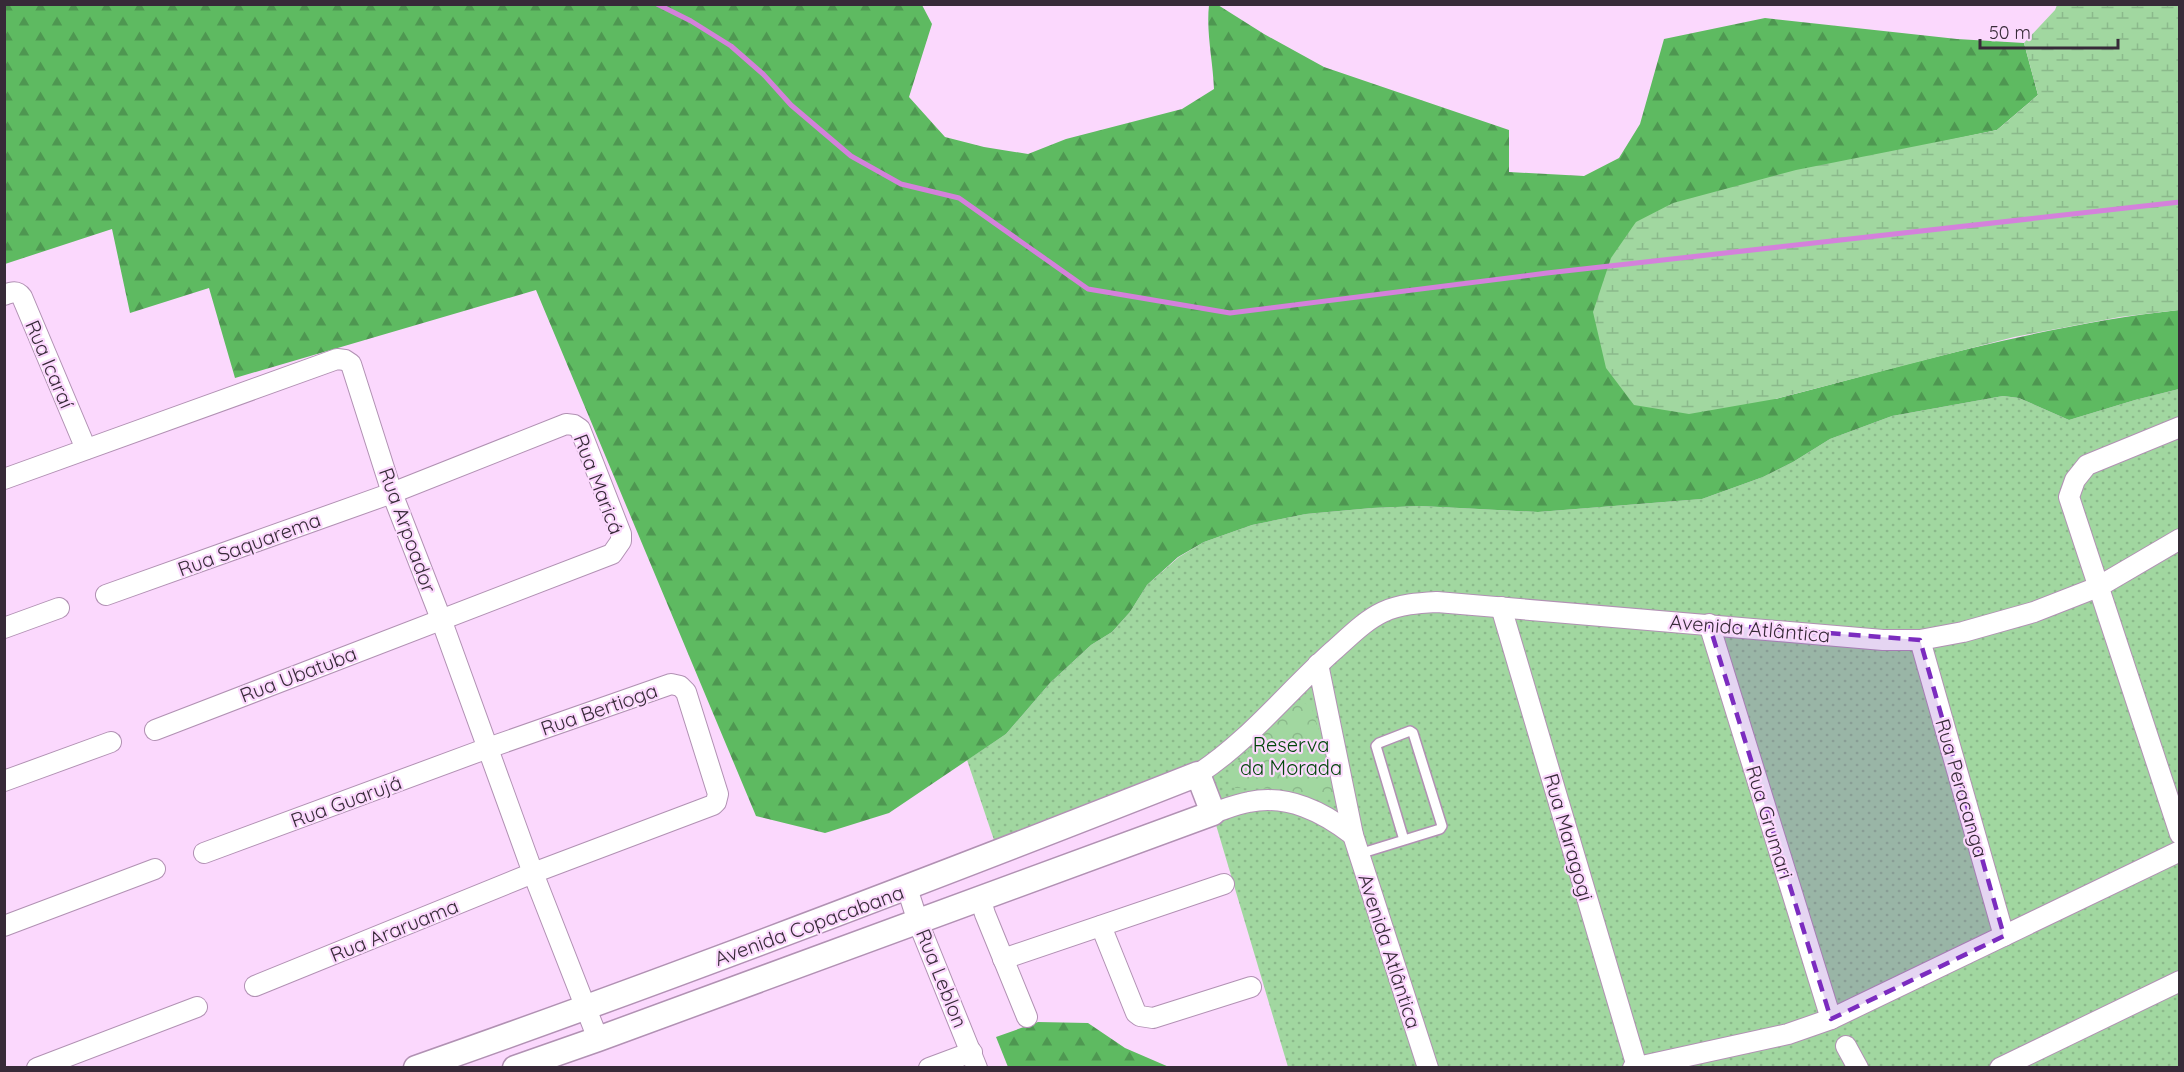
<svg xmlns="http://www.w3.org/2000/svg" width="2184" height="1072" font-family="Quicksand,sans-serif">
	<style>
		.grass { fill: url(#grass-dots) }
		.forest { fill: url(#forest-firs) }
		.wetland { fill: url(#wetland-marsh) }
		.park { fill: url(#park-crowns) }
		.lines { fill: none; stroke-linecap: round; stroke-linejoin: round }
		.stream { stroke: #d481db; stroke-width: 5 }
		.service-casing { stroke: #b191b3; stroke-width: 12 }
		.minor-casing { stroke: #b191b3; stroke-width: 22 }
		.tertiary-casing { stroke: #b191b3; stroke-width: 27 }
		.service { stroke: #fff; stroke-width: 9 }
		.minor { stroke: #fff; stroke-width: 20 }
		.tertiary { stroke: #fff; stroke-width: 24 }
		.marked { fill: #7b2cbf; fill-opacity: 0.2; stroke: #7b2cbf; stroke-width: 4.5; stroke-dasharray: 12 8; stroke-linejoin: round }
		.labels { text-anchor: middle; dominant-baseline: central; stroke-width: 4.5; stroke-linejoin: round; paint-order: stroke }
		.street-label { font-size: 20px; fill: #372a38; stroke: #fbd8fd }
		.park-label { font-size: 20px; fill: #004609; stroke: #fbd8fd }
	</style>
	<defs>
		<pattern id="grass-dots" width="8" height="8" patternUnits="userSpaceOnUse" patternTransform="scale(1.5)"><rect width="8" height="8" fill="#a1d7a0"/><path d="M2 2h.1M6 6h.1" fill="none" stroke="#8bb98b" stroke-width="1.8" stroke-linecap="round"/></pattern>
		<pattern id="forest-firs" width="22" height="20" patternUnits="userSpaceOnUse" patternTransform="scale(1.5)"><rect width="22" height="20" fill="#5eba61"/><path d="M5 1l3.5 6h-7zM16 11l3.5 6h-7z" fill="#4e9751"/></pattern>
		<pattern id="wetland-marsh" width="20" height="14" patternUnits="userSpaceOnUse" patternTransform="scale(1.5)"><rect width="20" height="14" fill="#a1d7a0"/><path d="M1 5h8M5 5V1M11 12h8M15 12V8" fill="none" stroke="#8bb98b"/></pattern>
		<pattern id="park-crowns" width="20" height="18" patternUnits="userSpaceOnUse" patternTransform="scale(1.5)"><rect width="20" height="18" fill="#a1d7a0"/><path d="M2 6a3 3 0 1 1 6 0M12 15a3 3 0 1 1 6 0" fill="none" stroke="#8bb98b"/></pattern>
	</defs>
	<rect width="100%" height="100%" fill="#fbd8fd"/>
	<path class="grass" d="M2179 389V1067H1288L1200 771 995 843 967 760 1006 734 1050 683 1091 645 1112 632 1130 612 1147 585 1179 557 1204 542 1252 525 1306 514 1372 508 1420 506 1538 512 1702 499 1763 477 1793 462 1830 439 1892 416 2003 396 2019 398 2069 420 2135 400Z"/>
	<g class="forest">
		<path d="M4 5H922L932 24 909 97 945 137 984 147 1028 154 1066 139 1182 109 1214 89C1213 61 1206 33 1209 5H1218L1264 34 1324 67 1509 130V172L1584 176 1619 158 1640 124 1664 39 1765 18 1957 39 2024 43 2038 95 1997 130 1912 148 1775 399C1909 364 2042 325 2179 310V389L2135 400 2069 420 2019 398 2003 396 1892 416 1830 439 1793 462 1763 477 1702 499 1538 512 1420 506 1372 508 1306 514 1252 525 1204 542 1178 557 1147 585 1130 612 1112 632 1091 645 1050 683 1006 734 889 813 825 833 756 816 536 290 235 378 209 288 130 313 112 229 5 264Z"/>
		<path d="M1038 1022 1088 1023 1125 1048 1169 1067H1008L996 1037Z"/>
	</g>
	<path class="wetland" d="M2057 5H2179V310L2120 317 2014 337 1775 399 1689 414 1634 405 1606 368 1593 312 1611 258 1636 222 1673 203 1796 170 1997 130 2038 95 2024 43 2055 10Z"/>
	<path class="park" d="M1304 703 1311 706 1338 790 1332 798 1317 799 1286 789 1235 788 1229 782 1231 769 1292 705Z"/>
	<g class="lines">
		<path class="stream" d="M657 4 691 21 731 46 763 74 791 105 851 156 901 184 959 198 1088 289 1230 313 1547 273 2180 202"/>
		<defs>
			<path id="service" d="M1359 854 1440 829 1442 826 1413 733 1410 731 1379 743 1376 746 1404 840"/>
			<g id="minor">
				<path d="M4 295C12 292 17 290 22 297L86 449"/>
				<path d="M2180 427 2087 465 2075 480 2069 497 2180 834"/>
				<path d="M4 479 337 359 345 360 351 364 392 493 441 619 533 873 598 1039"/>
				<path d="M106 595 392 493 566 424 574 425 580 429 621 534V541L612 554 155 730"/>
				<path d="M1501 607 1637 1067"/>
				<path d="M1709 624 1831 1019"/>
				<path d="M4 628 59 608"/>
				<path d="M1920 640 2004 936"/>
				<path d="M1318 664 1353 835 1428 1068"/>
				<path d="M1198 774C1249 741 1288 691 1333 651 1349 637 1364 621 1383 612 1400 604 1419 603 1437 602L1883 640H1920L1963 632 2034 612 2098 587 2180 539"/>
				<path d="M4 781 111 742"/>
				<path d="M1213 813C1225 809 1237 804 1249 802 1288 794 1323 812 1353 835"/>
				<path d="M204 853 488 748 671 684 680 686 686 692 718 794 716 802 713 805 533 873 255 986"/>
				<path d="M907 888 918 922 977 1068"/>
				<path d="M980 898 985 914 1027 1017"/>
				<path d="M4 926 155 869"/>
				<path d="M1101 926 1136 1013 1140 1016 1153 1018 1251 987"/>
				<path d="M1003 959 1224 884"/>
				<path d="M1846 1046 1858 1068"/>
				<path d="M37 1068 197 1007"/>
				<path d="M929 1068 972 1052"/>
				<path d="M1633 1068 1788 1034 1831 1019 2180 851"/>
				<path d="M2000 1068 2180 981"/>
			</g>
			<path id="tertiary" d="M416 1068C679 976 939 876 1198 774L1213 813 598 1039 515 1068"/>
		</defs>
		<use href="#service" class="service-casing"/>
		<use href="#minor" class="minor-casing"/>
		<use href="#tertiary" class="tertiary-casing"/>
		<use href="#service" class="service"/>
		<use href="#minor" class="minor"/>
		<use href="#tertiary" class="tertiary"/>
	</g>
	<path class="marked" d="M1709 624 1920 640 2004 936 1831 1019Z"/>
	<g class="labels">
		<g class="street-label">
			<text transform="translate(50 364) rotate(67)">Rua Icaraí</text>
			<text transform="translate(599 484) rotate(69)">Rua Maricá</text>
			<text transform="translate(408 530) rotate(70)">Rua Arpoador</text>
			<text transform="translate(249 544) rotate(-20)">Rua Saquarema</text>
			<text transform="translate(1750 628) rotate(5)">Avenida Atlântica</text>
			<text transform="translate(298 674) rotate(-21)">Rua Ubatuba</text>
			<text transform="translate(599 709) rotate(-19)">Rua Bertioga</text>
			<text transform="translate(1962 788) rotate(74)">Rua Peracanga</text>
			<text transform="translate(346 801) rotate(-20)">Rua Guarujá</text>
			<text transform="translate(1770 822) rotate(73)">Rua Grumari</text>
			<text transform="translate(1569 837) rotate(74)">Rua Maragogi</text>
			<text transform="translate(809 925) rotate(-20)">Avenida Copacabana</text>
			<text transform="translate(394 930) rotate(-22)">Rua Araruama</text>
			<text transform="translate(1390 951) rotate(72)">Avenida Atlântica</text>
			<text transform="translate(942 978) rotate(68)">Rua Leblon</text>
		</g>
		<g class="park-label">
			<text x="1291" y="744">Reserva<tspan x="1291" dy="23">da Morada</tspan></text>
		</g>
	</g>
	<rect width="2184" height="1072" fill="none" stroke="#372a38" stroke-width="12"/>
	<path d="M1980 39v9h138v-9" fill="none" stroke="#372a38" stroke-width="3"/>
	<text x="1989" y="39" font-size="18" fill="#372a38" stroke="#fbd8fd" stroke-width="4.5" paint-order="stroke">50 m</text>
</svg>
